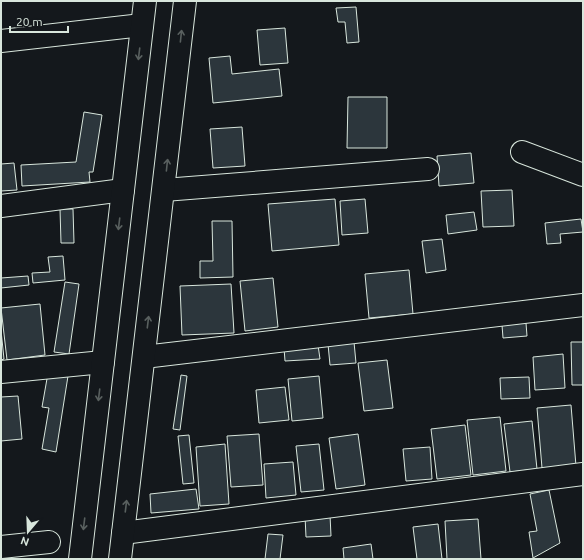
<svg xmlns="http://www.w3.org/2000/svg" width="584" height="560" font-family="Ubuntu,sans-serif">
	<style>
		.building { fill: #2c363c; stroke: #d8e6dc }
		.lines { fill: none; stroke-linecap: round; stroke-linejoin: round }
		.minor-casing { stroke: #d8e6dc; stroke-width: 24 }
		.minor { stroke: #14181c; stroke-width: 22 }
		.oneway { stroke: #59605f }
	</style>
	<rect width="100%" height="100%" fill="#14181c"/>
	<g class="building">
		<path d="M356 7 359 42 347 43 345 22H338L336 8Z"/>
		<path d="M285 28 288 63 260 65 257 30Z"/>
		<path d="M230 56 232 74 279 69 282 96 213 103 209 58Z"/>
		<path d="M348 97H387V148H347Z"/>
		<path d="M84 112 102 115 93 172H89L90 182 22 186 21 165 76 162Z"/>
		<path d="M242 127 245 166 213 168 210 129Z"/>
		<path d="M471 153 474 183 439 186 437 156Z"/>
		<path d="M14 163 17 190 1 191V164Z"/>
		<path d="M512 190 514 226 483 227 481 191Z"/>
		<path d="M335 199 339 245 272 251 268 204Z"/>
		<path d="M365 199 368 233 342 235 340 201Z"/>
		<path d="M60 209H73L74 243H61Z"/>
		<path d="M474 212 477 230 448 234 446 215Z"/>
		<path d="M581 219 583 232 560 234 561 243 547 244 545 223Z"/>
		<path d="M212 221H232L233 277 200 278V261H213Z"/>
		<path d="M442 239 446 270 426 273 422 241Z"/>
		<path d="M63 256 65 280 33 283 32 273 50 272 48 257Z"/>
		<path d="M409 270 413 314 369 318 365 274Z"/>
		<path d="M28 276 29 285 1 288V278Z"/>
		<path d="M273 278 278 327 245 331 240 281Z"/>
		<path d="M65 282 79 284 69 354 54 352Z"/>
		<path d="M231 284 234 333 182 335 180 286Z"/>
		<path d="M40 304 45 355 7 360 1 308Z"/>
		<path d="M526 323 527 336 503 338 502 325Z"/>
		<path d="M1 330 4 359 1 360Z"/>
		<path d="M354 342 356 363 330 365 328 344Z"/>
		<path d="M571 342H583V385H572Z"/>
		<path d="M318 345 320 359 285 361 284 348Z"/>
		<path d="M563 354 565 388 535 390 533 357Z"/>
		<path d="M387 360 393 408 364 411 358 363Z"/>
		<path d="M48 373 68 376 56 452 42 449 49 408 42 407Z"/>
		<path d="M181 375 187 376 180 430 173 429Z"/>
		<path d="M319 376 323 418 292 421 288 379Z"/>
		<path d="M529 377 530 398 501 399 500 378Z"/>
		<path d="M285 387 289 420 259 423 256 390Z"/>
		<path d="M18 396 22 439 1 441V397Z"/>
		<path d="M571 405 576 466 542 468 537 408Z"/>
		<path d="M500 417 506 471 473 475 467 420Z"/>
		<path d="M532 421 537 469 510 472 504 424Z"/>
		<path d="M465 425 471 475 437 479 431 429Z"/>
		<path d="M259 434 263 485 231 487 227 436Z"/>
		<path d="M358 434 365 485 336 489 329 438Z"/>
		<path d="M189 435 194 483 183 484 178 436Z"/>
		<path d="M225 444 229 504 200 506 196 447Z"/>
		<path d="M319 444 324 490 301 492 296 446Z"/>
		<path d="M430 447 432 479 406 481 403 449Z"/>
		<path d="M293 462 296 495 266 498 264 464Z"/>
		<path d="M196 489 199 509 151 513 150 494Z"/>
		<path d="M549 490 560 543 533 558 529 532 537 531 530 494Z"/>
		<path d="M330 515 331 536 306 537 305 516Z"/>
		<path d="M478 519 481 559H447L445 521Z"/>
		<path d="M438 524 442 559H417L413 527Z"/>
		<path d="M268 534 283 535 280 559H265Z"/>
		<path d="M371 544 373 559H344L343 548Z"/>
	</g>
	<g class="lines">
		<defs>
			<g id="minor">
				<path d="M1 41 142 25"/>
				<path d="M522 152 583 175"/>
				<path d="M164 190 428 169"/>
				<path d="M1 206 123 190"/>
				<path d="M144 357 583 305"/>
				<path d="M1 372 103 362"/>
				<path d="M123 533 583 474"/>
				<path d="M1 547 49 542"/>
				<path d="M80 559 145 1"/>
				<path d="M120 559 185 1"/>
			</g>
		</defs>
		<use href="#minor" class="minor-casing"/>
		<use href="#minor" class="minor"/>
	</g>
	<defs><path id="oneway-shaft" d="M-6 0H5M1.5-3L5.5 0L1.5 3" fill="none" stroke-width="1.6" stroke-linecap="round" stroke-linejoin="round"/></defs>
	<g class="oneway">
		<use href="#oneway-shaft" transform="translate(181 36) rotate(-84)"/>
		<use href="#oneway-shaft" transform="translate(139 54) rotate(97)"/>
		<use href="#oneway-shaft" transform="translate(167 165) rotate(-84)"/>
		<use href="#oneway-shaft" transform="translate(119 224) rotate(97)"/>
		<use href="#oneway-shaft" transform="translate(148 322) rotate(-83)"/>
		<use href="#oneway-shaft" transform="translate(99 395) rotate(97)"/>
		<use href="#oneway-shaft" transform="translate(126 506) rotate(-83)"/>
		<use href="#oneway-shaft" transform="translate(84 524) rotate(97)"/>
	</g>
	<rect width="584" height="560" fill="none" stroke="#d8e6dc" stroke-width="4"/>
	<g transform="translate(28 532) rotate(199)" stroke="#14181c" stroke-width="3" paint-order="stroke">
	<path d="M0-3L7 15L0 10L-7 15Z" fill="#d8e6dc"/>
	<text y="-6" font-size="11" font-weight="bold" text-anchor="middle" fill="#d8e6dc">N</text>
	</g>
	<path d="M10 26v6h58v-6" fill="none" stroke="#d8e6dc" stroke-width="2"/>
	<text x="16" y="26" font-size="12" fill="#d8e6dc" stroke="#14181c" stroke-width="3" paint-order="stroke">20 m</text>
</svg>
